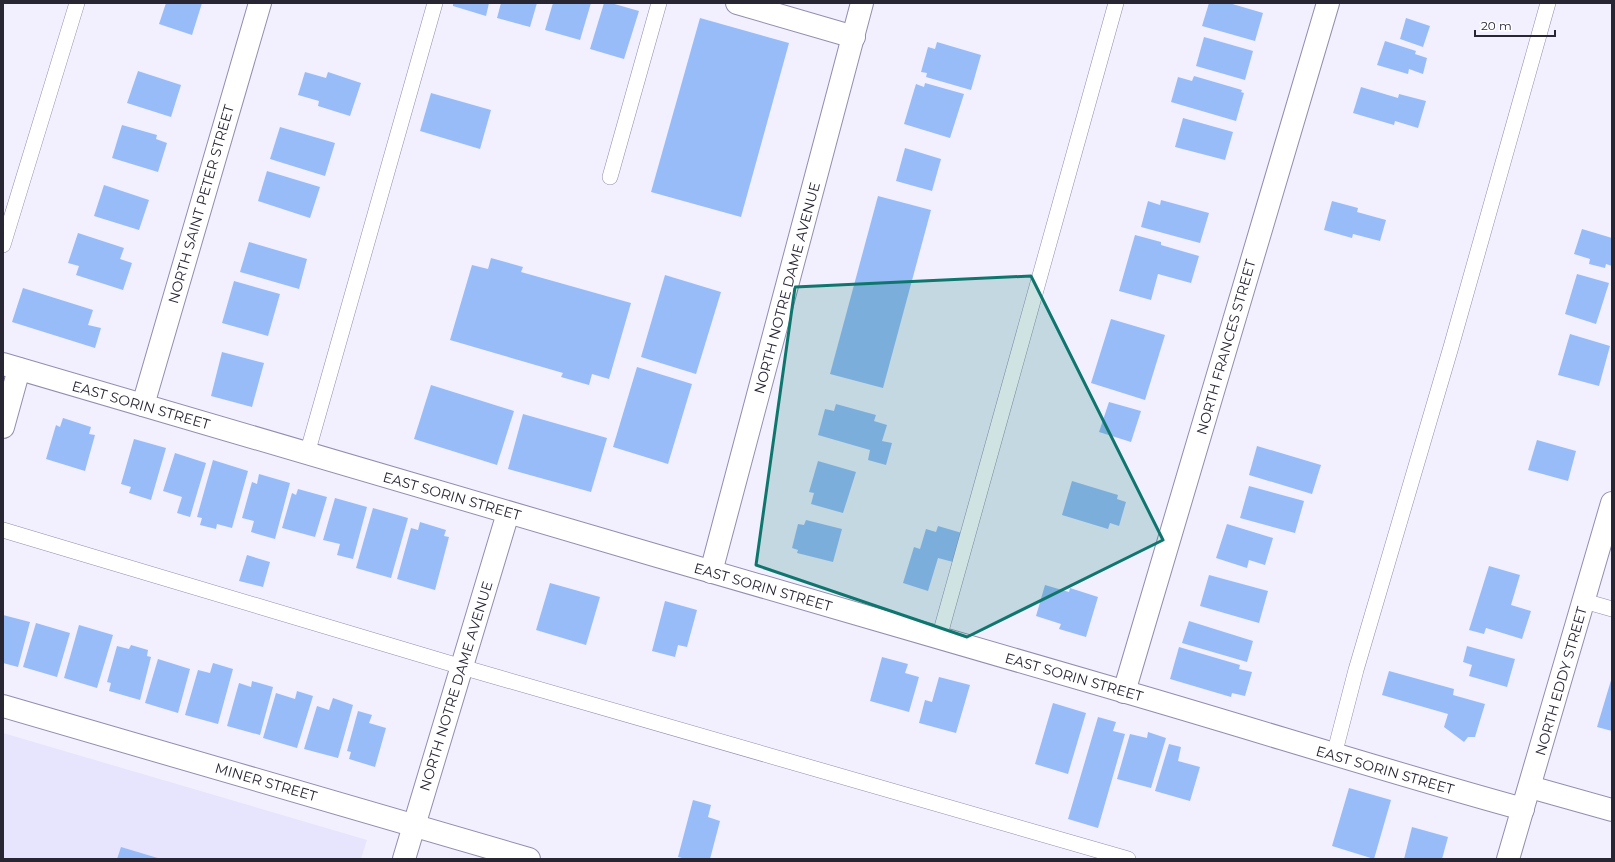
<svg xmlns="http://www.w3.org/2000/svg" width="1615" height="862" font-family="Montserrat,sans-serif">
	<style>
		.built { fill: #e7e4fe }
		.building { fill: #98bcf7 }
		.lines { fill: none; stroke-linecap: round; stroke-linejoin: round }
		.service-casing { stroke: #918dad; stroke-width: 16 }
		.minor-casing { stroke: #918dad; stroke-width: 24 }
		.primary-casing { stroke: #918dad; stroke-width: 24 }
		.service { stroke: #fff; stroke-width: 15 }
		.minor { stroke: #fff; stroke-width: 22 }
		.primary { stroke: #fff; stroke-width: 22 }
		.marked { fill: #0f766e; fill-opacity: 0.2; stroke: #0f766e; stroke-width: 3; stroke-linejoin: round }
		.labels { text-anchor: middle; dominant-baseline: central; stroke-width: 3; stroke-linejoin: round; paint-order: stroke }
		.street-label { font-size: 14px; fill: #282633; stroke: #fff }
	</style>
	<rect width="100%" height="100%" fill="#f2f0ff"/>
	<path class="built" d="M3 733 367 840 361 859H3Z"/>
	<g class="building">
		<path d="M166 3H202L192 35 159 24Z"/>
		<path d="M453 3H489L486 16 453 6Z"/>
		<path d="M501 3H537L530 27 497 18Z"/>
		<path d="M553 3H591L580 40 545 30Z"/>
		<path d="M604 3H611L639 11 624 59 590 49Z"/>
		<path d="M1209 3H1229L1263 13 1255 41 1202 26Z"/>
		<path d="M700 18 789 43 741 217 651 192Z"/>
		<path d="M1406 18 1430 26 1423 47 1400 39Z"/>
		<path d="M1204 37 1253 51 1245 80 1196 66Z"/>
		<path d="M1385 41 1416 51 1415 54 1427 58 1423 74 1409 69 1408 74 1377 65Z"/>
		<path d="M937 42 981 55 971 90 926 77 927 73 921 72 928 47 935 49Z"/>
		<path d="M138 71 181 85 171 117 127 103Z"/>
		<path d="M305 72 326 78 328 72 361 83 350 116 318 106 319 101 298 95Z"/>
		<path d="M1194 76 1242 90 1241 92 1244 93 1236 121 1171 102 1178 77 1192 81Z"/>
		<path d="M925 83 964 94 950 138 904 124 916 84 924 87Z"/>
		<path d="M1361 87 1398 98 1399 94 1426 101 1418 128 1395 121 1394 125 1353 113Z"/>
		<path d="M431 93 491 110 480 149 420 131Z"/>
		<path d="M1183 118 1233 132 1225 160 1175 147Z"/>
		<path d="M122 125 157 135 156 139 167 143 158 172 112 158Z"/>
		<path d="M280 127 335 143 325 176 270 159Z"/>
		<path d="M905 148 941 159 932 191 896 181Z"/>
		<path d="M267 171 320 187 310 218 258 201Z"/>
		<path d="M104 185 149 200 139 230 94 216Z"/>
		<path d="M878 196 931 210 883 388 830 374Z"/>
		<path d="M1161 200 1209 213 1200 243 1141 227 1148 201 1160 205Z"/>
		<path d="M1332 201 1358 208 1357 212 1386 220 1380 241 1353 234 1352 238 1324 230Z"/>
		<path d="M1582 229 1612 238V266L1606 264 1605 268 1589 264 1590 259 1574 254Z"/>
		<path d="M78 233 124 248 120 259 132 263 123 290 76 275 79 266 68 263Z"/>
		<path d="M1135 235 1161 242V245L1199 256 1191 283 1158 274 1151 300 1119 291Z"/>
		<path d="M249 242 307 259 299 289 240 272Z"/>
		<path d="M491 258 523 267 521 272 631 303 609 379 592 374 589 385 561 377 563 373 450 340 472 265 488 269Z"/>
		<path d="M1577 274 1609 283 1596 324 1565 314Z"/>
		<path d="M665 275 721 292 696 374 641 357Z"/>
		<path d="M234 281 280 294 268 336 222 323Z"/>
		<path d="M23 288 93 310 88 325 101 328 95 348 12 322Z"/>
		<path d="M1111 319 1165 335 1145 400 1091 383Z"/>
		<path d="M1570 334 1610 346 1599 386 1558 375Z"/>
		<path d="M222 352 264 363 252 407 211 396Z"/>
		<path d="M637 367 692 384 668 464 613 447Z"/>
		<path d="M431 385 514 411 497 465 414 439Z"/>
		<path d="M1109 402 1141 411 1131 442 1099 432Z"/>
		<path d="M836 404 876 415 874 421 887 425 882 441 892 443 886 465 868 460 870 450 818 435 825 409 834 411Z"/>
		<path d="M523 414 607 438 591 492 508 469Z"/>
		<path d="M63 418 91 427 89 434 95 435 85 471 46 459 56 425 60 427Z"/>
		<path d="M134 439 166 448 151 500 129 493 131 487 121 484Z"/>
		<path d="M1537 440 1576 451 1568 481 1528 470Z"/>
		<path d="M1257 446 1321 465 1312 494 1249 475Z"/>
		<path d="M175 453 206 463 190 517 177 513 182 497 163 491Z"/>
		<path d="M213 460 248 471 232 528 217 524 216 529 200 525 202 518 197 517Z"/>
		<path d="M818 461 856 472 843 513 811 504 814 493 809 492Z"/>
		<path d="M259 474 290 483 275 539 251 532 254 521 242 518 252 482 257 484Z"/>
		<path d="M1072 481 1118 495 1117 499 1126 502 1119 526 1110 523 1108 529 1062 515Z"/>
		<path d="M1249 486 1304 501 1295 533 1240 518Z"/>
		<path d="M298 489 327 497 315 537 282 528 292 493 296 495Z"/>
		<path d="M335 498 367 507 353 559 337 555 340 544 323 540Z"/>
		<path d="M373 508 408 518 391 578 356 568Z"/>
		<path d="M806 520 842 529 833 562 797 553 798 550 792 548 798 524 804 525Z"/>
		<path d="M420 522 446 530 444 536 449 537 435 590 397 579 411 528 418 530Z"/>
		<path d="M1227 524 1273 538 1265 565 1249 560 1247 568 1216 558Z"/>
		<path d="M938 526 962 533 953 562 938 558 928 591 903 583 914 547 920 549 926 529 936 532Z"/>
		<path d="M247 555 270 562 263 587 239 581Z"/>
		<path d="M1489 566 1520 575 1511 605 1531 611 1522 639 1486 628 1484 634 1469 630Z"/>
		<path d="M1209 575 1268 591 1259 623 1200 606Z"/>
		<path d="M550 583 600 597 586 645 536 630Z"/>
		<path d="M1045 585 1069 592 1070 588 1098 597 1086 637 1059 629 1061 624 1036 616Z"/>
		<path d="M665 601 697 610 687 647 678 645 675 657 652 651Z"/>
		<path d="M3 615 30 622 18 667 3 663Z"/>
		<path d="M1189 621 1253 641 1247 662 1182 643Z"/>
		<path d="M36 623 70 633 57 677 23 667Z"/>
		<path d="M79 625 113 635 97 688 64 678Z"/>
		<path d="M131 645 148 650 147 656 151 657 140 700 109 691 111 683 107 682 117 646 129 649Z"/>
		<path d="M1467 646 1515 659 1507 687 1469 676 1472 665 1463 662Z"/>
		<path d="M1179 647 1240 665 1239 669 1252 672 1245 696 1232 693 1231 697 1170 679Z"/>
		<path d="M882 657 908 664 905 673 919 677 909 712 870 701Z"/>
		<path d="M158 659 190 669 178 713 145 703Z"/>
		<path d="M213 663 233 669 218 724 185 715 198 670 210 673Z"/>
		<path d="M1389 671 1454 689 1453 695 1485 704 1475 737H1468L1464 742 1444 727 1448 714 1382 695Z"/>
		<path d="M939 677 970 685 956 733 919 723 925 700 932 702Z"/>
		<path d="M1612 677V731L1597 727Z"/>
		<path d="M252 681 273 687 260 735 227 726 239 683 251 687Z"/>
		<path d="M297 691 313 696 297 748 263 738 276 693 295 699Z"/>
		<path d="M333 698 353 705 338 758 304 749 317 706 329 710Z"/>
		<path d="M1053 703 1086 713 1068 774 1035 764Z"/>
		<path d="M358 711 372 715 369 723 386 728 375 767 349 759 351 752 347 751Z"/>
		<path d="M1098 717 1116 722 1113 731 1125 734 1098 828 1068 819Z"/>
		<path d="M1148 732 1166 738 1151 788 1117 779 1130 734 1147 738Z"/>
		<path d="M1169 744 1181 747 1178 761 1200 767 1190 801 1155 791Z"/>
		<path d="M1349 788 1391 800 1374 859 1332 846Z"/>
		<path d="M693 800 711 805 708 817 720 821 710 859H686L678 857Z"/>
		<path d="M1412 827 1448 837 1442 859H1404Z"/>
		<path d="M121 847 161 859H117Z"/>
	</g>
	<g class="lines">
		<defs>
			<g id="service">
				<path d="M610 177 659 3"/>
				<path d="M3 245 77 3"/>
				<path d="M307 454 435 3"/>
				<path d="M3 530 462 667 1128 859"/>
				<path d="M1584 601 1612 609"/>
				<path d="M939 638 1116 3"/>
				<path d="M1334 755 1356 670 1451 347 1548 3"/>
			</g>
			<g id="minor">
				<path d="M737 3 854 37"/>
				<path d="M3 364C374 474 747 582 1119 690 1254 729 1388 772 1523 809"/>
				<path d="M143 405 260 3"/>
				<path d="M3 427 19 369"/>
				<path d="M711 572 862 3"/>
				<path d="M1124 692 1328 3"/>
				<path d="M3 706 529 859"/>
				<path d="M1530 787 1612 810"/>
				<path d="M404 859 508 513"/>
			</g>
			<path id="primary" d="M1508 859 1612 503"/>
		</defs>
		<use href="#service" class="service-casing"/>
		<use href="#minor" class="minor-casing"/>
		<use href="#primary" class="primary-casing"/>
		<use href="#service" class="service"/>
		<use href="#minor" class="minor"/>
		<use href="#primary" class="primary"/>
	</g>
	<path class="marked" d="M1031 276 1163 540 967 637 756 565 795 287Z"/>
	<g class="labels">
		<g class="street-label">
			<text transform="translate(201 204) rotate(-74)">NORTH SAINT PETER STREET</text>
			<text transform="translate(787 288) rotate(-75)">NORTH NOTRE DAME AVENUE</text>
			<text transform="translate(1226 347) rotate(-74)">NORTH FRANCES STREET</text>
			<text transform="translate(141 405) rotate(16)">EAST SORIN STREET</text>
			<text transform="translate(452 496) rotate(16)">EAST SORIN STREET</text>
			<text transform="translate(763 587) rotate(16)">EAST SORIN STREET</text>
			<text transform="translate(1074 677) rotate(16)">EAST SORIN STREET</text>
			<text transform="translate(1561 681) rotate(-74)">NORTH EDDY STREET</text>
			<text transform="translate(456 686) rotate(-73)">NORTH NOTRE DAME AVENUE</text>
			<text transform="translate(1385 770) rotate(16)">EAST SORIN STREET</text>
			<text transform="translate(266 782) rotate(16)">MINER STREET</text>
		</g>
	</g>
	<rect width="1615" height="862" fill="none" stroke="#282633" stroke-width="8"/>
	<path d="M1475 30v6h80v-6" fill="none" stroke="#282633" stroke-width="2"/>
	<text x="1481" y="30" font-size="12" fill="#282633" stroke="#ffffff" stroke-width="3" paint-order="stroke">20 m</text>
</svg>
